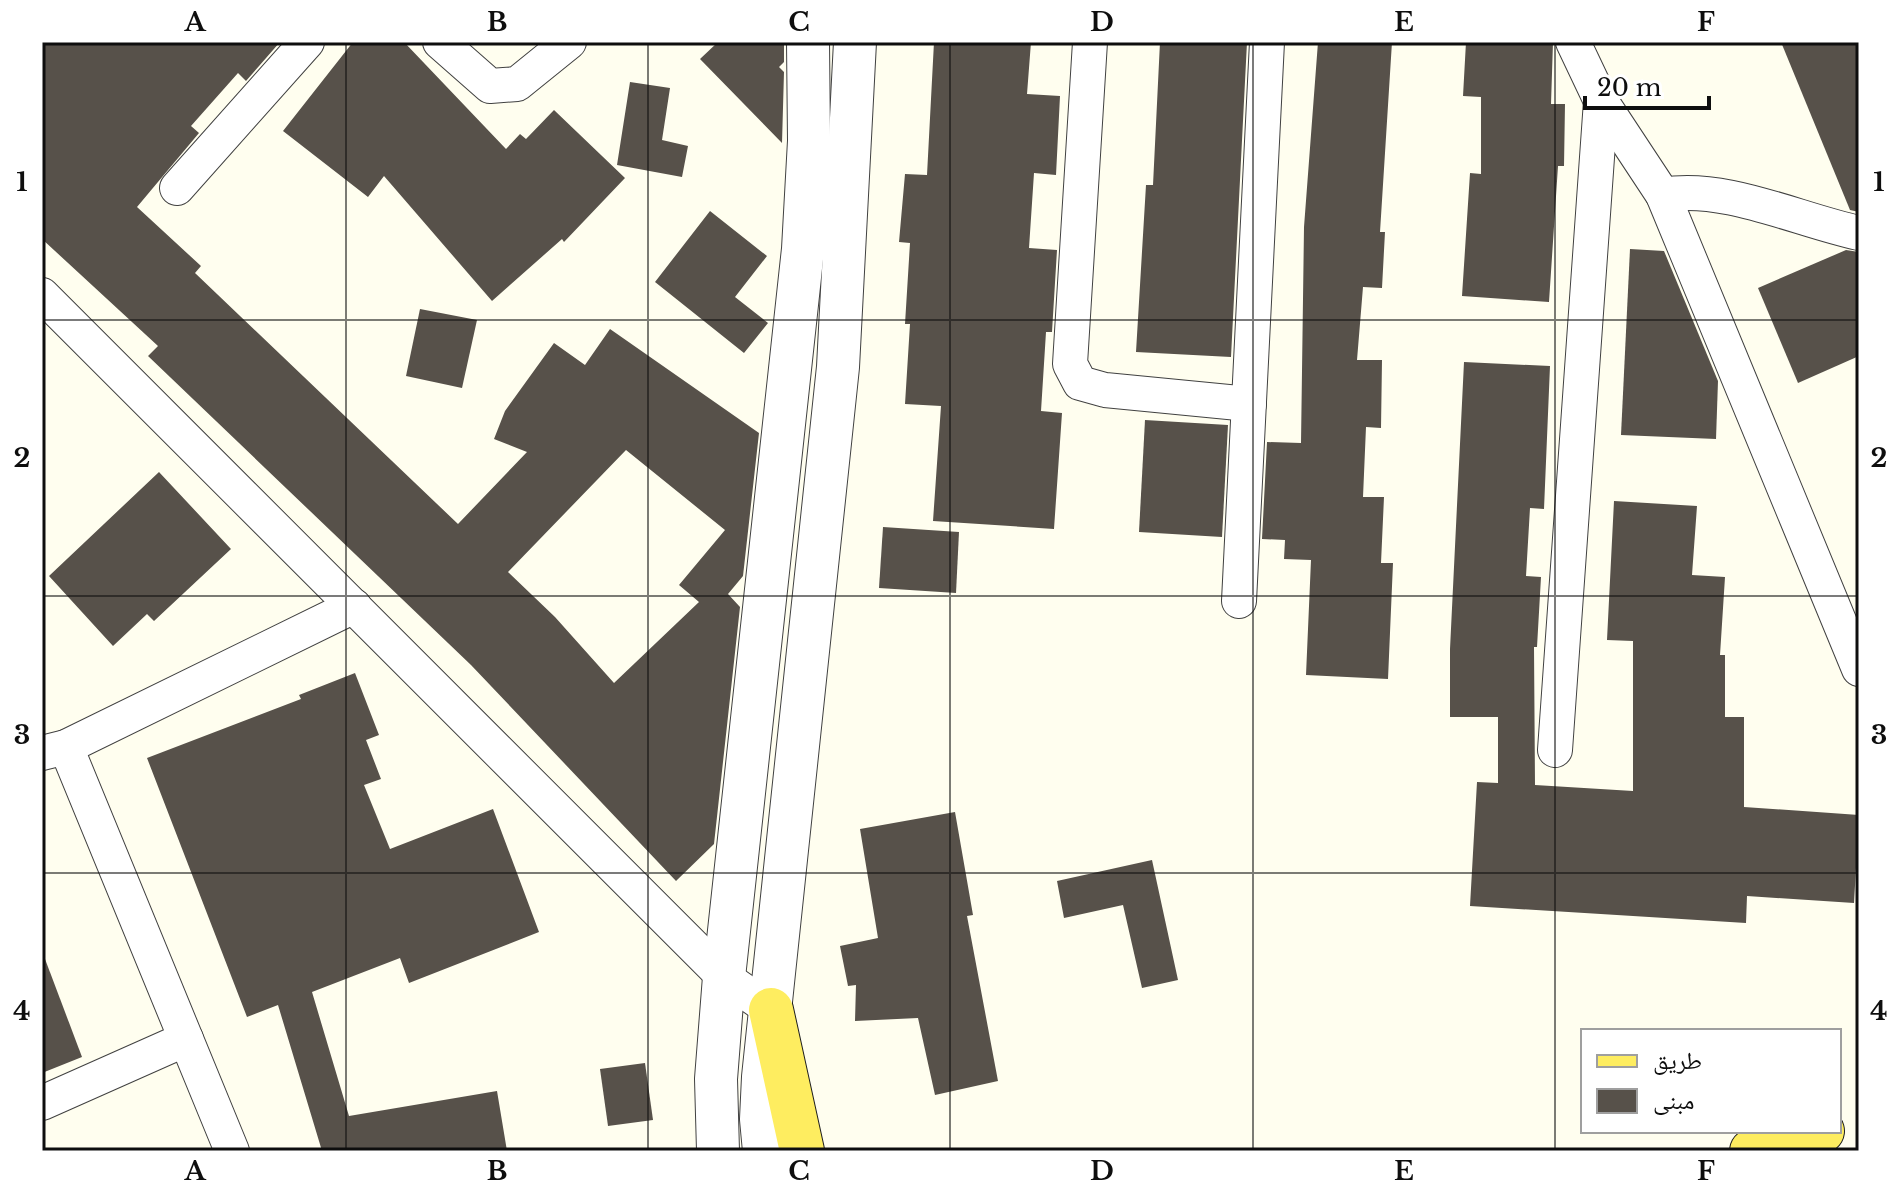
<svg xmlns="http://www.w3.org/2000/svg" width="1901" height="1193" font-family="'Libre Baskerville','Noto Naskh Arabic',serif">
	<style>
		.building { fill: #57514a; fill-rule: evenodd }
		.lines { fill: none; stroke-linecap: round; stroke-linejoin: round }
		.minor-casing { stroke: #414141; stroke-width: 36 }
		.tertiary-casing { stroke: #414141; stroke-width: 44 }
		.primary-casing { stroke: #1f1f1f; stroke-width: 46 }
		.minor { stroke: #fff; stroke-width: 34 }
		.tertiary { stroke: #fff; stroke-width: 42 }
		.primary { stroke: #feed60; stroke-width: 44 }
		.grid { fill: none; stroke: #0e0e0e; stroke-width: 2; stroke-opacity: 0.55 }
		.neatline { fill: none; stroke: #0e0e0e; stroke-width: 3 }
		.grid-label { font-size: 26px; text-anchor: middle; font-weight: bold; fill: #0e0e0e }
	</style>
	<rect width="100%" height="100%" fill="#fffeef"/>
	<g class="building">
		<path d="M42 42H280L246 81 238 73 191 126 199 133 137 207 201 266 195 273 458 524 527 452 494 439 505 411 554 343 585 365 610 329 759 433 743 576 728 594 740 607 714 844 676 881 471 665 148 356 158 346 42 239ZM626 450 725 530 679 585 699 602 614 683 555 617 508 572Z"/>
		<path d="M353 42H404L506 149 520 134 526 139 554 110 625 178 564 242 562 239 492 301 384 176 368 197 283 131Z"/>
		<path d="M718 42H784V62L779 67 784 72 782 143 700 59Z"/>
		<path d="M934 42H1031L1027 94 1060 96 1056 175 1034 173 1029 248 1057 250 1052 332H1046L1041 411 1062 413 1054 529 933 521 941 406 905 404 910 324H905L910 243 899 242 905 174 927 175Z"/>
		<path d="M1160 42H1247L1231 357 1136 352 1146 185H1153Z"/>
		<path d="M1318 42H1392L1380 232H1385L1382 288 1363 287 1357 360H1382L1381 428 1366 427 1363 497H1384L1381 563H1393L1388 679 1306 675 1311 560 1284 559 1285 540 1262 539 1267 442 1301 443 1304 227Z"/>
		<path d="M1466 42H1553L1551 104H1565L1564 166H1558L1549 302 1462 296 1470 173 1481 174V97L1463 96Z"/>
		<path d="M1781 42H1859V212L1850 210Z"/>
		<path d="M630 82 670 88 662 140 688 146 682 177 617 165Z"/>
		<path d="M710 211 767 256 735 297 768 323 744 353 655 282Z"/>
		<path d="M1630 249 1664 251 1718 381 1716 439 1621 435Z"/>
		<path d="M1846 250 1859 252V356L1798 383 1758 288Z"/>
		<path d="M420 309 477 320 462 388 406 376Z"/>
		<path d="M1464 362 1550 366 1544 509 1530 508 1526 576 1541 577 1537 647H1534L1535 785 1633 791V641L1607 640 1614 501 1697 506 1692 575 1725 577 1720 655H1725V717H1744V807L1859 815 1854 903 1747 896 1746 923 1470 906 1477 782 1498 783V717H1450V649Z"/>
		<path d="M1145 420 1228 425 1222 537 1139 532Z"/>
		<path d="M159 472 231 549 154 621 147 614 113 646 49 576Z"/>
		<path d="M883 527 959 532 956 593 879 588Z"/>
		<path d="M355 673 379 735 366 740 381 779 364 785 390 849 493 809 539 932 409 983 400 958 312 992 349 1116 497 1091 507 1151H322L278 1005 247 1017 147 758 301 699 299 695Z"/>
		<path d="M955 812 973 915 967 916 998 1081 935 1095 918 1018 855 1021 856 985 848 986 840 946 878 938 860 829Z"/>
		<path d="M1152 860 1178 980 1142 988 1123 905 1064 918 1057 881Z"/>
		<path d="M45 959 82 1057 42 1073V960Z"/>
		<path d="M645 1063 653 1120 608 1126 600 1069Z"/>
	</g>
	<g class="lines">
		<defs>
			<g id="minor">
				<path d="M440 42 490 86 517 84 569 42"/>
				<path d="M1090 42 1070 364 1080 383 1105 390 1249 404"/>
				<path d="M1573 42 1601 101 1663 195 1859 669"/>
				<path d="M177 188 307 42"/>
				<path d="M1663 195C1725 184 1798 220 1859 233"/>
				<path d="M42 295 724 977 771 1010"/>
				<path d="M1239 601 1267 42"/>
				<path d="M66 747 232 1151"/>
				<path d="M1555 750 1601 101"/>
				<path d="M42 753 66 747 354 606"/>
				<path d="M42 1103 186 1039"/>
			</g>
			<g id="tertiary">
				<path d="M718 1151 716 1079 724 977 803 249 809 141 808 42"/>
				<path d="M764 1151 761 1119 763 1077 838 367 855 42"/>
			</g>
			<g id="primary">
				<path d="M771 1010 802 1151"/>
				<path d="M1752 1151 1822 1131"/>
			</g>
		</defs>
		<use href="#minor" class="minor-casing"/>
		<use href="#tertiary" class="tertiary-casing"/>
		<use href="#primary" class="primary-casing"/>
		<use href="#minor" class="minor"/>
		<use href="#tertiary" class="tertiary"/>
		<use href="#primary" class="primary"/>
	</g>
	<path class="grid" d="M346 42V1151M648 42V1151M950 42V1151M1253 42V1151M1555 42V1151M42 320H1859M42 596H1859M42 873H1859"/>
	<rect width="1901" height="1193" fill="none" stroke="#ffffff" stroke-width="88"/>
	<rect x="1581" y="1029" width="260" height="104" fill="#ffffff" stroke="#9f9f9f" stroke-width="2"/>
	<rect x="1597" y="1055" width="40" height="12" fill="#feed60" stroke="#9f9f9f" stroke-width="2"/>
	<text x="1653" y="1069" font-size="24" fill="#0e0e0e">طريق</text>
	<rect x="1597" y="1089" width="40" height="24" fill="#57514a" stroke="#9f9f9f" stroke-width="2"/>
	<text x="1653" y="1109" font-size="24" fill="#0e0e0e">مبنى</text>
	<path d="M1585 96v12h124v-12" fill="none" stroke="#0e0e0e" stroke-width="4"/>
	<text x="1597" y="96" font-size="24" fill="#0e0e0e" stroke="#ffffff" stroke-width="6" paint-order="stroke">20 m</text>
	<rect x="44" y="44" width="1813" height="1105" class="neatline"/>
	<g class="grid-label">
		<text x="195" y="31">A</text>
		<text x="497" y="31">B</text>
		<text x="799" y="31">C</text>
		<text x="1102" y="31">D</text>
		<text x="1404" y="31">E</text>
		<text x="1706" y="31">F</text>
		<text x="22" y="191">1</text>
		<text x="1879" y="191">1</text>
		<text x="22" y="467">2</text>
		<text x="1879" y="467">2</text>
		<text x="22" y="744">3</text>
		<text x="1879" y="744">3</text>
		<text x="22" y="1020">4</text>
		<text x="1879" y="1020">4</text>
		<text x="195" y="1180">A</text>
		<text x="497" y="1180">B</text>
		<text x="799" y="1180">C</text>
		<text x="1102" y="1180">D</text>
		<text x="1404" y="1180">E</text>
		<text x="1706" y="1180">F</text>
	</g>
</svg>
